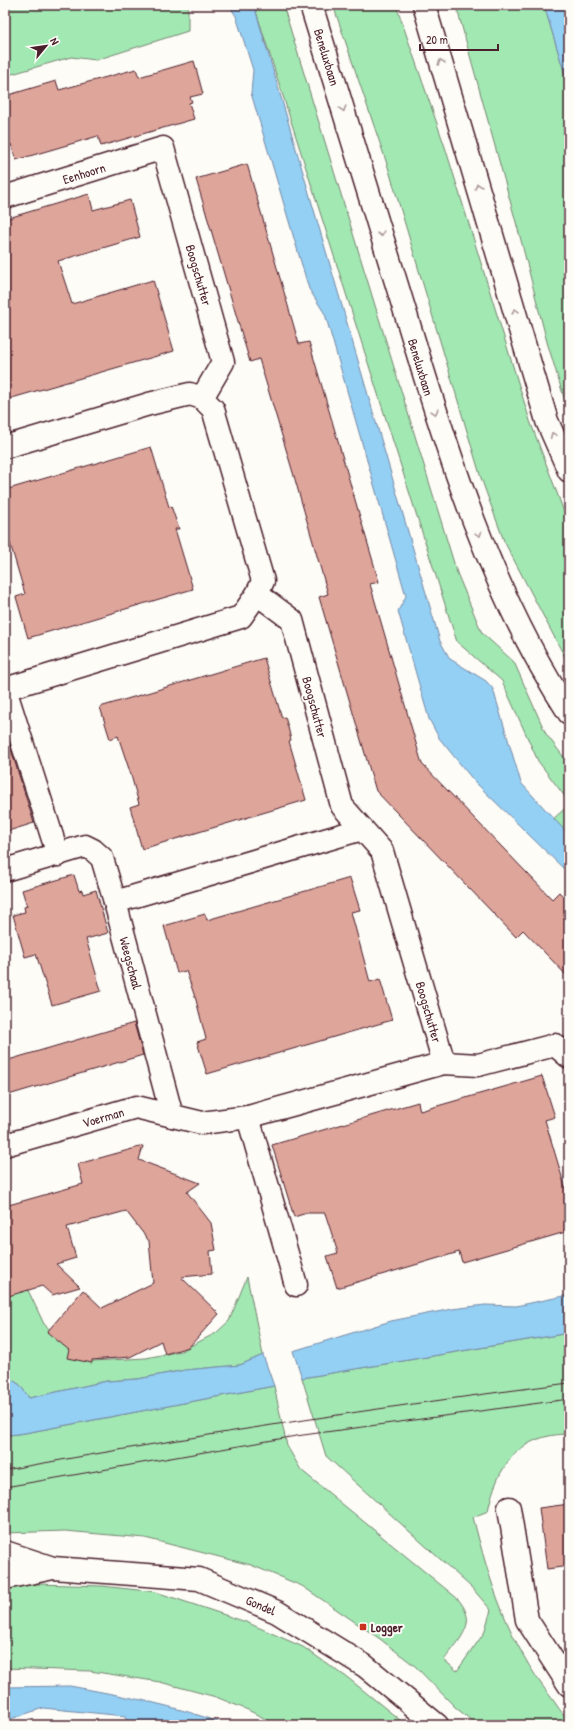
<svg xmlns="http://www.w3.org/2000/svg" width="574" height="1730" font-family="'Patrick Hand',sans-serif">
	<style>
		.green { fill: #a2e8b3; stroke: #76846f }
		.water { fill: #94cff4; stroke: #7689a4 }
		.building { fill: #dea59b; stroke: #4a1f2b }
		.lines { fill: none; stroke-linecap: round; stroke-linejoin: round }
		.minor-casing { stroke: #4a1f2b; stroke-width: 25 }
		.major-casing { stroke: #4a1f2b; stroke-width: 25 }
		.minor { stroke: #fdfcf7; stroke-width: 22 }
		.major { stroke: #fdfcf7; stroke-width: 22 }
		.tram { stroke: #4a1f2b; stroke-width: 1 }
		.oneway { stroke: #ac999b }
		.poi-dot { fill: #c8321e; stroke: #fdfcf7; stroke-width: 1.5 }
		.labels { text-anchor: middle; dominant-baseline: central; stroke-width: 4; stroke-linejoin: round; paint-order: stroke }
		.street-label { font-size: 13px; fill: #4a1f2b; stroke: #fdfcf7 }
		.poi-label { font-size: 13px; font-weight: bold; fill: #4a1f2b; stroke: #fdfcf7; text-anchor: start }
	</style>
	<rect width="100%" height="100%" fill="#fdfcf7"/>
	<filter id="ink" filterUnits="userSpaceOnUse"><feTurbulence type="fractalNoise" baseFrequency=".025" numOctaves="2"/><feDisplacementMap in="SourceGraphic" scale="8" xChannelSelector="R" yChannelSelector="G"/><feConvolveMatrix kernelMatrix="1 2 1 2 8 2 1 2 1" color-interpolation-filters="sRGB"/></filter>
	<g filter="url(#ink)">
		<g class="green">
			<path d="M5 5H188V31L96 60 71 57 5 76Z"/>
			<path d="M254 5H283L457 573 482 633 514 662 546 734 569 764V802L538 761 502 681 457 642Z"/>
			<path d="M333 5H396L445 147 530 421 569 525V665L504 541 481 478 388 167Z"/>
			<path d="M456 5H544L569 88V414L547 342 522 244Z"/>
			<path d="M569 805V835L553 819Z"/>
			<path d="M5 1216 27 1288 44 1324 71 1349 93 1361 146 1358 181 1351 216 1333 229 1321 247 1277 263 1355 240 1365 185 1370 138 1379 107 1381 29 1398 20 1385 5 1375Z"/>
			<path d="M569 1333V1434C519 1434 497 1466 488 1511L473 1517C489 1581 509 1643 550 1696 556 1703 561 1714 569 1719V1725H477L455 1707 415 1666 380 1639 302 1586 251 1565 145 1538 65 1531 5 1533V1429L9 1435 25 1433 274 1386 287 1446 301 1470 458 1599C461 1603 465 1608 466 1613 473 1628 452 1649 444 1660L457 1671 484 1633 491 1610 472 1588 326 1456 302 1378Z"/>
			<path d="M37 1584 102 1586 156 1592 246 1622 303 1647 348 1678 406 1725H277L248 1710 216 1697 160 1682 90 1671 5 1668V1588Z"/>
		</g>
		<g class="water">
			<path d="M229 5H254L440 641 450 659 486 681 493 689 521 783 569 835V874L474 781 439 738 429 719 398 611 406 596 325 314 309 289 251 93 253 70 236 16Z"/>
			<path d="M544 5H569V88Z"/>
			<path d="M569 1295V1333L302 1378 293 1351 391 1321 452 1309 485 1305 516 1306Z"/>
			<path d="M263 1355 274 1386 25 1433 9 1435 5 1429V1375L20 1385 29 1398 107 1381 138 1379 185 1370 240 1365Z"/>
			<path d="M70 1686C123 1696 176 1705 226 1725H129L125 1716 43 1708 5 1721V1687Z"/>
		</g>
		<g class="building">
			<path d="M194 61 203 94 190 97 192 102 189 103 194 119 101 146 98 136 16 160 11 144 5 146V96L56 81 59 90 136 69 139 77Z"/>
			<path d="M247 164 299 344 309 342 379 582 370 584 422 764 552 899 559 892 569 902V978L523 930 516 937 376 791 319 597 328 594 294 476 259 359 250 362 196 179Z"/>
			<path d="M89 194 93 210 130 200 140 237 58 261 72 304 153 280 174 351 5 400V219Z"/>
			<path d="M151 447 169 507 171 506 179 529H175L193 589 28 638 16 597 25 594 5 526V490Z"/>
			<path d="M264 658 282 718 285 717 288 727 291 740 289 741 306 800 142 849 130 807 139 804 131 775 118 736 110 739 100 707Z"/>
			<path d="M5 743H9L34 823 5 832Z"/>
			<path d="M74 875 79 891 82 890 83 894 96 890 108 933 86 939 101 991 52 1005 36 954 25 957 13 915 25 912 24 907 27 906 22 890Z"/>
			<path d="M350 878 360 910 351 912 370 982 380 979 392 1020 207 1074 197 1042 206 1039 196 1000 186 971 177 973 164 926 205 914 207 920Z"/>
			<path d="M134 1023 143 1055 5 1096V1061Z"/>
			<path d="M542 1076 555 1117 545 1120 565 1187 569 1186V1231L462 1262 459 1252 337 1288 327 1256 338 1253 325 1213H307L294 1217 272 1145 418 1102 420 1111Z"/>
			<path d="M143 1146 139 1160 200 1183 187 1192 211 1223 216 1250 210 1251 212 1274 181 1277 219 1314 189 1347 165 1354 161 1341 130 1357 92 1360V1363L67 1358 69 1350 47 1332 83 1290 102 1308 153 1283 149 1241 126 1211 67 1227 76 1258 56 1264 80 1287 52 1295 42 1286 5 1297V1206L83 1184 78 1164Z"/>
			<path d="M569 1504V1566L547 1569 539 1508Z"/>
		</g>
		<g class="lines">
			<defs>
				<g id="minor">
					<path d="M5 197 163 148 223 362 202 398 213 409 263 581 257 594 241 617 5 689 58 855"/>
					<path d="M5 447 149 404 190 394 202 398"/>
					<path d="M257 594 292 620 342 806 382 851 444 1063"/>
					<path d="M5 870 85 846 93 850 102 858 115 902 172 1116"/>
					<path d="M115 902 362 829"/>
					<path d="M248 1117 296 1285"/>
					<path d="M5 1145 136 1107 202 1123 248 1117 444 1063 478 1065 555 1045 569 1057"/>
					<path d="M509 1508 527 1620 569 1685"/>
					<path d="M5 1552 53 1568 199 1579 277 1612 365 1666 437 1725"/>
					<path d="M5 1578 53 1568"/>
				</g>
				<g id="major">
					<path d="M311 5C343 109 375 213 407 318 448 454 491 593 569 713"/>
					<path d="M424 5 547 421 569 471"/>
				</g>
			</defs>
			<use href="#minor" class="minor-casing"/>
			<use href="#major" class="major-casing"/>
			<use href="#minor" class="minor"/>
			<use href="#major" class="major"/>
			<g class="tram">
				<path d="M5 1470C192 1436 380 1407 569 1383"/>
				<path d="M5 1487 296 1436 569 1399"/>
			</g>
		</g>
		<defs><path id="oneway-chevron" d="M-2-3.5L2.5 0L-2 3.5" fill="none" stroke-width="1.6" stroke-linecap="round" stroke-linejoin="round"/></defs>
		<g class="oneway">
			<use href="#oneway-chevron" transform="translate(441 62) rotate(-106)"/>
			<use href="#oneway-chevron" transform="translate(343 109) rotate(73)"/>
			<use href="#oneway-chevron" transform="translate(478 186) rotate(-106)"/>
			<use href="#oneway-chevron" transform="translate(381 234) rotate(73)"/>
			<use href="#oneway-chevron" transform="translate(515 311) rotate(-106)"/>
			<use href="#oneway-chevron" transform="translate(435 412) rotate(73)"/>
			<use href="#oneway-chevron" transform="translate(553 435) rotate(-114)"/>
			<use href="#oneway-chevron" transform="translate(479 534) rotate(70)"/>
		</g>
	</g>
	<rect class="poi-dot" x="359" y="1623" width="8" height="8" rx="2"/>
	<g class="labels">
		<g class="street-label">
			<text transform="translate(327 57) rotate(73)">Beneluxbaan</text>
			<text transform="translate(84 173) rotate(-17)">Eenhoorn</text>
			<text transform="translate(199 275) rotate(74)">Boogschutter</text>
			<text transform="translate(421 367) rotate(73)">Beneluxbaan</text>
			<text transform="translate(315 707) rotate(75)">Boogschutter</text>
			<text transform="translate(131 963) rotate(75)">Weegschaal</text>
			<text transform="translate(429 1012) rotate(74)">Boogschutter</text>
			<text transform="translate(103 1117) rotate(-16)">Voerman</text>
			<text transform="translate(261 1605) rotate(23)">Gondel</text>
		</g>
		<g class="poi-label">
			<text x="371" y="1627">Logger</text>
		</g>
	</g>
	<rect width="574" height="1730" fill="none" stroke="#fdfcf7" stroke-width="20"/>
	<rect x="10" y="10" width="554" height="1710" fill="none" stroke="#4a1f2b" stroke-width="1.5" filter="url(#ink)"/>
	<g transform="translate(46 46) rotate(61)" stroke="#fdfcf7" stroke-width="3" paint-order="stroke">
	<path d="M0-3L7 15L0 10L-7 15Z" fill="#4a1f2b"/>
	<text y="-6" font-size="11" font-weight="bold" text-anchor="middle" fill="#4a1f2b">N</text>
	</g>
	<path d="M420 44v6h78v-6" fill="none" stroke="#4a1f2b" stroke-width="2"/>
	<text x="426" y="44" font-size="12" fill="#4a1f2b" stroke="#fdfcf7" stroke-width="3" paint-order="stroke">20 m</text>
</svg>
